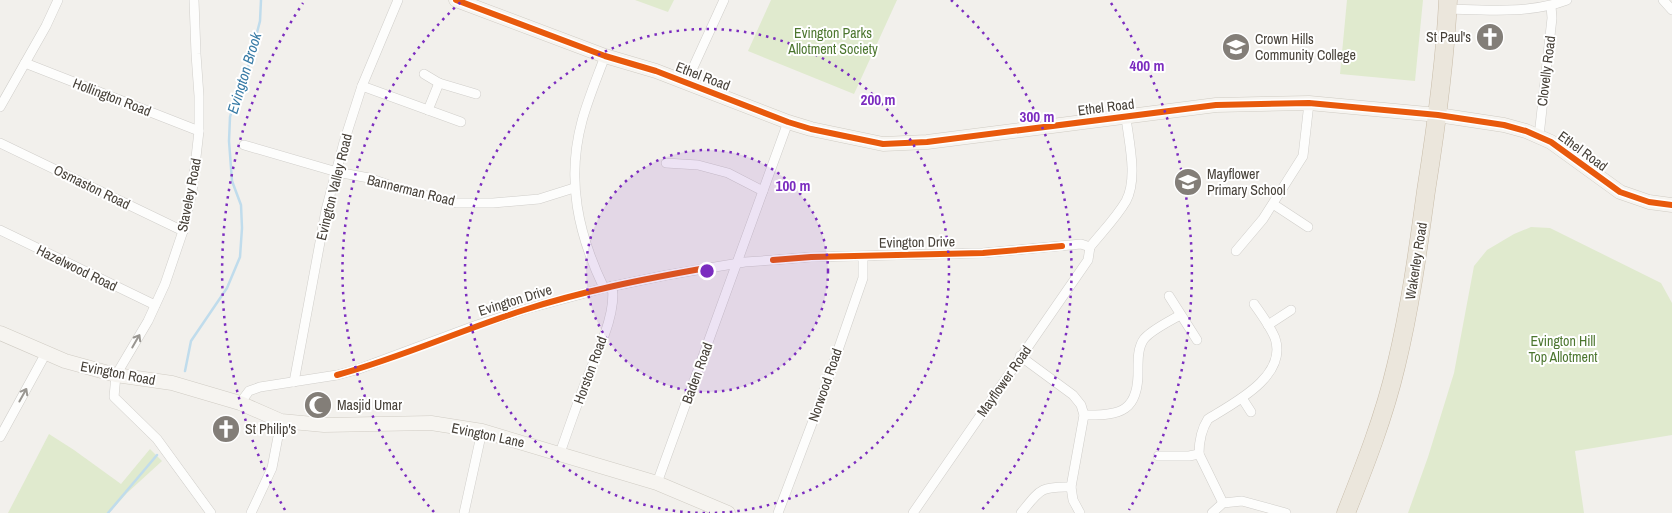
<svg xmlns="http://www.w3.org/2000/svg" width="1672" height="513" font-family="'Archivo Narrow',sans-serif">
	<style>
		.green { fill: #e0eace }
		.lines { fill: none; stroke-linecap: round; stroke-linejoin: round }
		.stream { stroke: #c0dcec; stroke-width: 2.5 }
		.street-casing { stroke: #d0ceca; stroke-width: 10 }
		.secondary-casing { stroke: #d0ccc4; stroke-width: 15 }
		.highway-casing { stroke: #c8bca9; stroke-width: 19 }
		.street { stroke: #fdfdfc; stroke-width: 9 }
		.secondary { stroke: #f6f4f0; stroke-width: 14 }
		.highway { stroke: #ebe6dc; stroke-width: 18 }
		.cycleway-casing { stroke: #fff; stroke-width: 9 }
		.cycleway { stroke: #e8590c; stroke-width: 6 }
		.oneway { stroke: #999691 }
		.ring { fill: none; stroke: #7b2cbf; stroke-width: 2.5; stroke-dasharray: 2.5 5 }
		.labels { text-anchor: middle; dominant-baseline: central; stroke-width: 4; stroke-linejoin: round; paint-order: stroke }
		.park-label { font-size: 14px; fill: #4c762f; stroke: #fff }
		.poi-label { font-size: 14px; fill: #474139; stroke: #fff; text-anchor: start }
		.street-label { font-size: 14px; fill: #474139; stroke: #fff }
		.water-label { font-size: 15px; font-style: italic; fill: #367aa5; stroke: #fff }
		.centre { fill: #7b2cbf; stroke: #fff; stroke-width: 2.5 }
		.ring-label { font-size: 15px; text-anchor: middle; font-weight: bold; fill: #7b2cbf; stroke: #fff; stroke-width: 4; stroke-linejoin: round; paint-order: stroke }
	</style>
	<rect width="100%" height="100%" fill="#f2f0ec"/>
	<g class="green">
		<path d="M635 0H674L668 12Z"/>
		<path d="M771 0H897L854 94 748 51Z"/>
		<path d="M1347 0H1423L1415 81 1340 74Z"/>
		<path d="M1531 227 1550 228 1661 283 1672 303V435L1575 451 1584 513H1408L1428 457 1454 373 1474 266 1487 250 1514 234Z"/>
		<path d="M49 434 74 450 121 484 150 449 162 461 127 493 109 513H8Z"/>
	</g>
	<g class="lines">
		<g class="stream">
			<path d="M185 371 191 341 227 288 240 257 242 228 241 205 232 181 229 141 230 117 240 83 246 75 260 21 261 0"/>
			<path d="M108 513 157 455"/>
		</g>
		<defs>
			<g id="street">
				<path d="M194 0 196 54 199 96V131L192 192 183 231 165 284 148 321 116 375 114 397 157 439 211 513"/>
				<path d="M1663 0 1672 10"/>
				<path d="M1448 9C1486 10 1530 14 1567 0"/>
				<path d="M25 63 199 131"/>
				<path d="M424 74 439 83 476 94"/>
				<path d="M686 83 724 0"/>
				<path d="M362 86 461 122"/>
				<path d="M0 107 46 26 58 0"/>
				<path d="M428 110 439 83"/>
				<path d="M1539 136 1552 18 1551 6"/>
				<path d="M0 143 183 231"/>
				<path d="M244 145 337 172 369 178 400 189 456 203H493L539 199 574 188"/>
				<path d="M666 163 698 165 728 173 763 191"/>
				<path d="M1273 204 1308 227"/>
				<path d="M0 230 155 305"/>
				<path d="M1236 251 1263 219 1303 156 1309 103"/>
				<path d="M604 288C578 234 566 180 582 121 588 99 597 78 605 56"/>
				<path d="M1169 296 1197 340"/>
				<path d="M1268 325 1291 310"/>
				<path d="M1020 356 1073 395 1081 405 1084 415 1071 487 1073 500 1080 513"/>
				<path d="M294 382 326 210 344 142 362 86 398 0"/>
				<path d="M1242 398 1251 412"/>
				<path d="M240 403 249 391 260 387 337 375 356 370 477 325 526 309 604 288 667 275 745 262 773 260 811 257 983 253 1081 244 1090 247C1102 232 1116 218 1126 201 1138 179 1129 142 1126 118"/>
				<path d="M1084 415C1121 416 1139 411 1138 369 1138 359 1138 347 1144 339 1151 330 1170 321 1180 315"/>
				<path d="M0 437 46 353"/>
				<path d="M560 453C569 427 578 401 588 376 598 350 617 313 612 286"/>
				<path d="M1199 454C1199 441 1201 430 1208 419 1234 403 1288 376 1275 338 1270 326 1262 315 1254 304"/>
				<path d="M1158 456H1189L1199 454 1223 503"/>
				<path d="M657 483 788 122"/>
				<path d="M251 513 272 468 281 421"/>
				<path d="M464 513 482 431"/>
				<path d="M778 513 819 405 863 278V256"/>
				<path d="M913 513 1088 260 1090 247"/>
				<path d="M1021 513C1040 490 1040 486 1071 487"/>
				<path d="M1212 513 1223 503 1242 501 1286 513"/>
			</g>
			<g id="secondary">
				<path d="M456 0 605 56 656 71 788 122 811 129 883 144 927 142 1216 105 1309 103 1438 115 1504 125 1526 131 1551 142 1620 192 1649 202 1672 205"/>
				<path d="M0 333 65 361 116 375 172 383 240 403 281 421 324 425 431 423 482 431 657 483 728 513"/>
			</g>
			<path id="highway" d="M1346 513C1365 465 1384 417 1396 366 1410 309 1418 250 1426 191 1436 128 1445 64 1448 0"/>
		</defs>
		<use href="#street" class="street-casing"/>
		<use href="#secondary" class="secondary-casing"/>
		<use href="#highway" class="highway-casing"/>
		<use href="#street" class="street"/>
		<use href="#secondary" class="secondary"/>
		<use href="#highway" class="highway"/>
		<defs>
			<g id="cycleway">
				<path d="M456 0 605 56 656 71 788 122 811 129 883 144 927 142 1216 105 1309 103 1438 115 1504 125 1526 131 1551 142 1620 192 1649 202 1672 205"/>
				<path d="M773 260 811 257 983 253 1062 246"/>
				<path d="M337 375C400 358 461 330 524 310 583 291 644 279 706 268"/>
			</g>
		</defs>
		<use href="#cycleway" class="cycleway-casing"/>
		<use href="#cycleway" class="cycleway"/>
	</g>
	<defs><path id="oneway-shaft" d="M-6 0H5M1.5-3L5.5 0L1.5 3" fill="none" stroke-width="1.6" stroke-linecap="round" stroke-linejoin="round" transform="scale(1.25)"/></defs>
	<g class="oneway">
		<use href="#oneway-shaft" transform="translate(136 341) rotate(-60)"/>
		<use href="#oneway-shaft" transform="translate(23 395) rotate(-61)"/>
	</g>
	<circle cx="707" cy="271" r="121" fill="#7b2cbf" fill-opacity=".12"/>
	<g class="ring">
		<circle cx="707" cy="271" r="121"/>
		<path d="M705 513A242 242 0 1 1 709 513"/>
		<path d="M434 512A364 364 0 0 1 463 0M951 0A364 364 0 0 1 980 512"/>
		<path d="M285 510A485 485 0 0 1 303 3M1111 3A485 485 0 0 1 1129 510"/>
	</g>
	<defs>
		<symbol id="church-disc" viewBox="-11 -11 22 22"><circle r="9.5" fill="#837e78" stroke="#fff"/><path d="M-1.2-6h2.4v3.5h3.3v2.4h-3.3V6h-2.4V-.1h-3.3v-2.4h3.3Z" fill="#fff"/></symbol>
		<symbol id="school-disc" viewBox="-11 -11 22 22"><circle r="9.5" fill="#837e78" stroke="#fff"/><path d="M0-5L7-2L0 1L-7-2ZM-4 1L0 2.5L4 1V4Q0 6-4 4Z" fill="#fff"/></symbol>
		<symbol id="mosque-disc" viewBox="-11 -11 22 22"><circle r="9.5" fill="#837e78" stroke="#fff"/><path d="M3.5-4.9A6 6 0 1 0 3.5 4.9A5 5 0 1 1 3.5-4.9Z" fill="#fff"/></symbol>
	</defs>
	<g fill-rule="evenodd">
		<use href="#church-disc" x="1474" y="21" width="32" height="32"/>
		<use href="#school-disc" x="1220" y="31" width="32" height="32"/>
		<use href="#school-disc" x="1172" y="166" width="32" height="32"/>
		<use href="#mosque-disc" x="302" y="389" width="32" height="32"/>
		<use href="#church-disc" x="210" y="413" width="32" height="32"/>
	</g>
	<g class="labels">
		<g class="park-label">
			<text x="833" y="33">Evington Parks<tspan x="833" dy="16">Allotment Society</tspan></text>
			<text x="1563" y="341">Evington Hill<tspan x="1563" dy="16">Top Allotment</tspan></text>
		</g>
		<g class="poi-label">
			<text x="1471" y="37" text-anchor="end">St Paul's</text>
			<text x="1255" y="39">Crown Hills<tspan x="1255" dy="16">Community College</tspan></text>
			<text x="1207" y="174">Mayflower<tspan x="1207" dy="16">Primary School</tspan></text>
			<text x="337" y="405">Masjid Umar</text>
			<text x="245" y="429">St Philip's</text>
		</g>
		<g class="street-label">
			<text transform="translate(1546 71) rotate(-83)">Clovelly Road</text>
			<text transform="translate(703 76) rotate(21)">Ethel Road</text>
			<text transform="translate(112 97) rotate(21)">Hollington Road</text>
			<text transform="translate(1106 107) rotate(-7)">Ethel Road</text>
			<text transform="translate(1583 151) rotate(36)">Ethel Road</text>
			<text transform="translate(92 187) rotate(26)">Osmaston Road</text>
			<text transform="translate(334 187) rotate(-76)">Evington Valley Road</text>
			<text transform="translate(411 190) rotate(14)">Bannerman Road</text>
			<text transform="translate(189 195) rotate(-79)">Staveley Road</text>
			<text transform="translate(917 242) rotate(-1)">Evington Drive</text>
			<text transform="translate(1416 261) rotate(-81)">Wakerley Road</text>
			<text transform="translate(77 268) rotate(26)">Hazelwood Road</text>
			<text transform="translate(515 300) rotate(-17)">Evington Drive</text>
			<text transform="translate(590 370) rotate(-70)">Horston Road</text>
			<text transform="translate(118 373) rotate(11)">Evington Road</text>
			<text transform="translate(697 373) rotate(-70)">Baden Road</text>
			<text transform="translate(1004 381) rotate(-55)">Mayflower Road</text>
			<text transform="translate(825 385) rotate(-71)">Norwood Road</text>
			<text transform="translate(488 435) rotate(12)">Evington Lane</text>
		</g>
		<g class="water-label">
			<text transform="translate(244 73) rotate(-73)">Evington Brook</text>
		</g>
	</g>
	<circle cx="707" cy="271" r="8" class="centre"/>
	<g class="ring-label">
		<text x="1147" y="71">400 m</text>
		<text x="878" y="105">200 m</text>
		<text x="1037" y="122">300 m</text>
		<text x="793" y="191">100 m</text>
	</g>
</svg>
